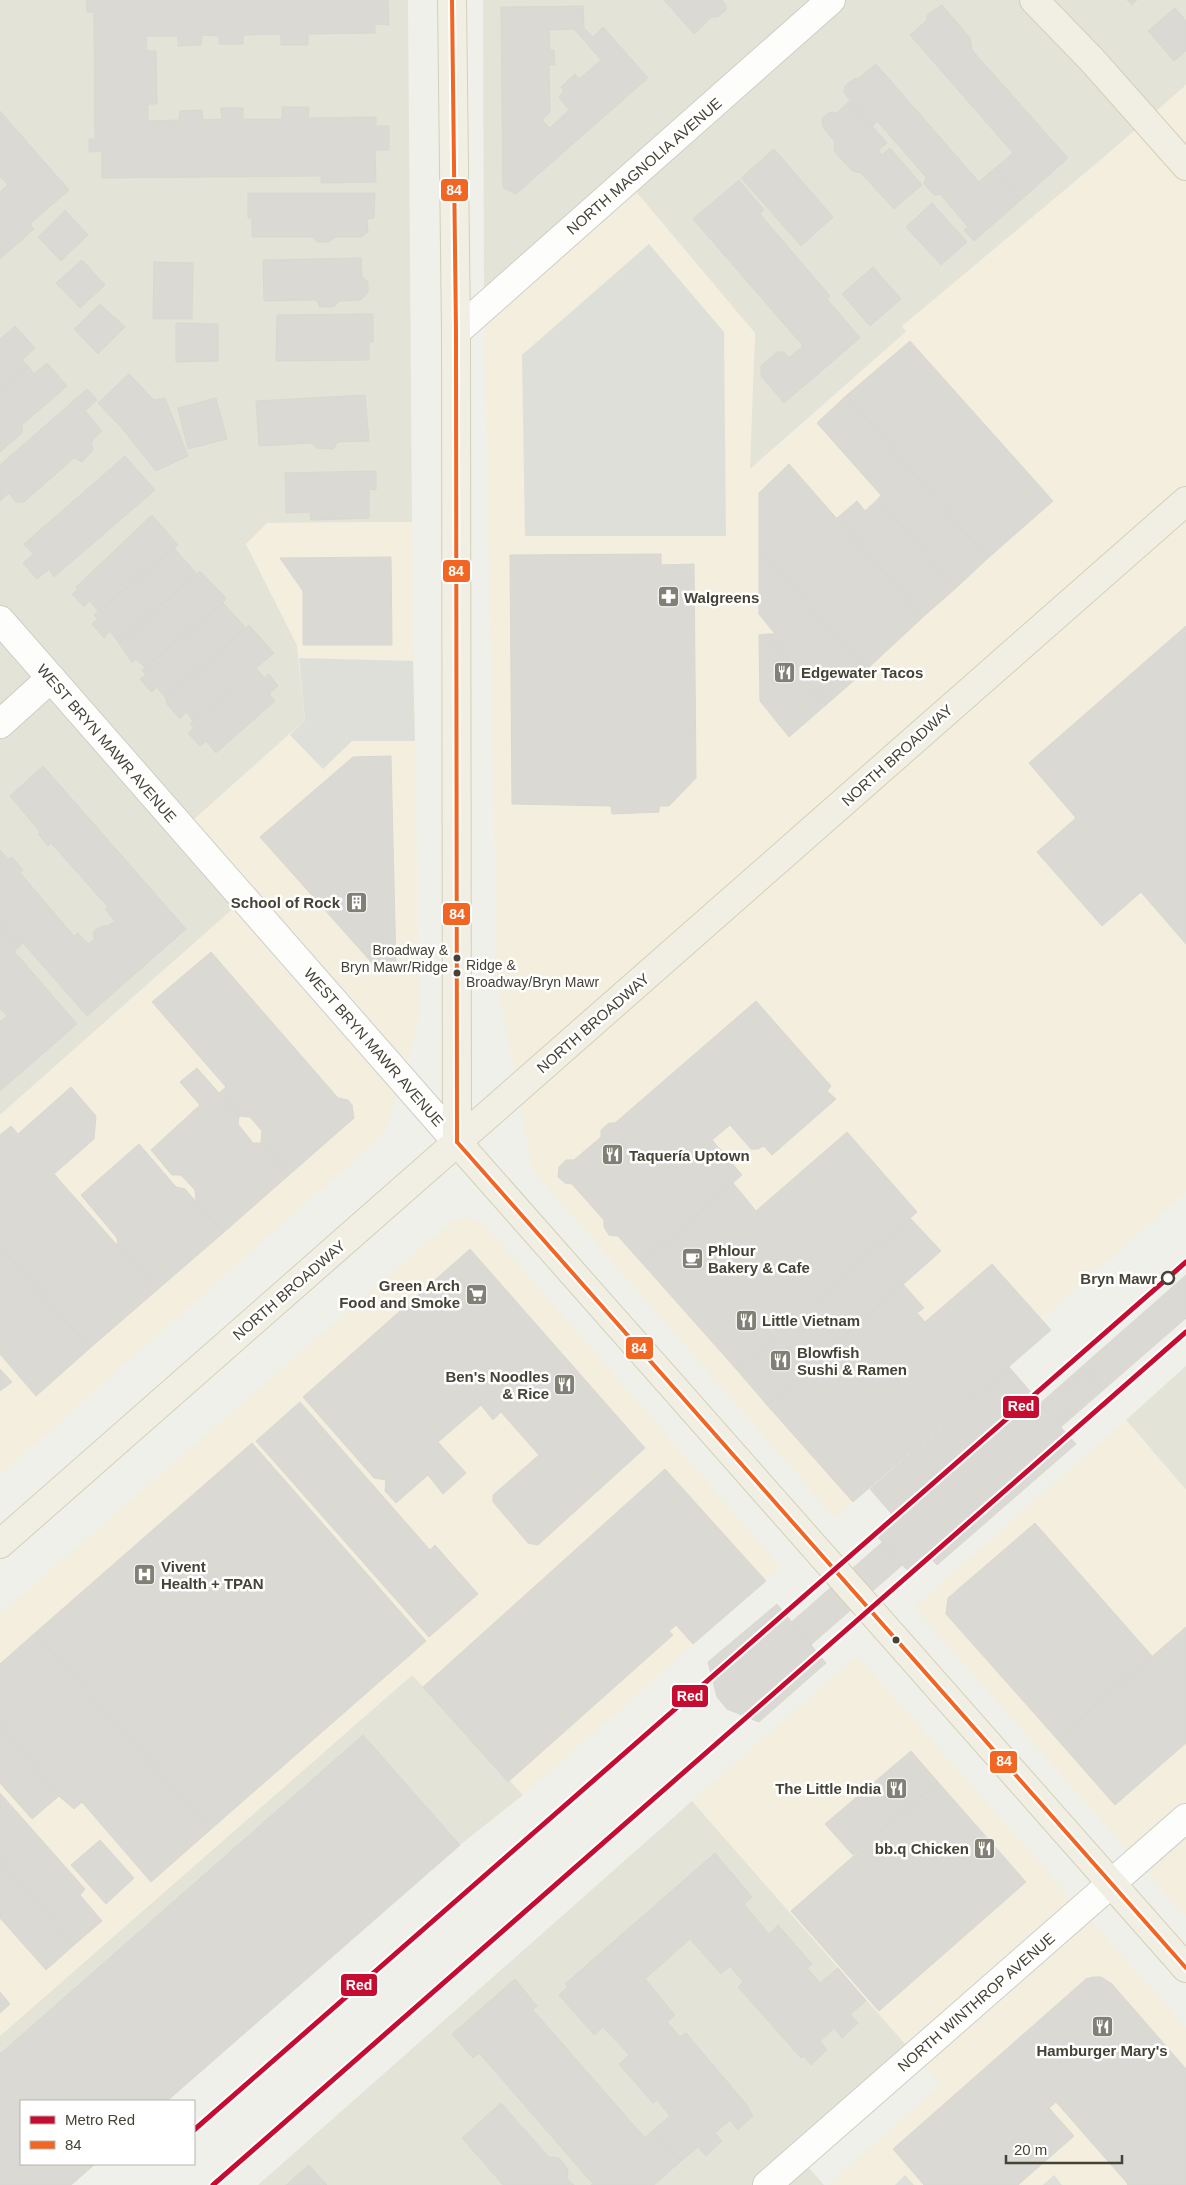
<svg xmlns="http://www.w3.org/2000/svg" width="1186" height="2185" font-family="Arial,sans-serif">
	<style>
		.residential { fill: #e4e3d7 }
		.commercial { fill: #f3eedd }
		.parking { fill: #dfdfda }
		.building { fill: #dad9d3; stroke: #d9d7d0; fill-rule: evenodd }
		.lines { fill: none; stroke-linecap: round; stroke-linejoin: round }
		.minor-casing { stroke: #cecec8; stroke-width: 30 }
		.major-casing { stroke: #d2d0b8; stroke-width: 30 }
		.minor { stroke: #fdfdfc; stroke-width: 28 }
		.major { stroke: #f1efe3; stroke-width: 28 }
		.bus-1-casing { stroke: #fff; stroke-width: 8 }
		.bus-1 { stroke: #f26522; stroke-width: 4 }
		.metro-1-casing { stroke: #fff; stroke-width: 9 }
		.metro-1 { stroke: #c60c30; stroke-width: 5 }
		.bus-dot { fill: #464336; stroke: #fff; stroke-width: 2 }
		.stop-dot { fill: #fff; stroke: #464336; stroke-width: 2.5 }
		.labels { text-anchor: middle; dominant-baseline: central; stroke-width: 5; stroke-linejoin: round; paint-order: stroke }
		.bus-label { font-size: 14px; fill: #464336; stroke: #fff; text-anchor: end }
		.street-label { font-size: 15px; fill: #464336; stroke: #fff }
		.poi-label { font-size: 15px; font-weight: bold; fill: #464336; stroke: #fff; text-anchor: start }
		.stop-label { font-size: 15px; font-weight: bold; fill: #464336; stroke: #fff; text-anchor: end }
		.line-badge { stroke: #fff; stroke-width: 2 }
		.badge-label { font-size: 14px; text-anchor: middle; font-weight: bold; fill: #fff }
	</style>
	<rect width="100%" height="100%" fill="#f0f0ea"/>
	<g class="residential">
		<path d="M0 0H408L412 522 268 523 246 544 297 645 305 720 290 735 244 899 0 1115Z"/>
		<path d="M483 0H1186V85L749 470 755 333 484 315Z"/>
		<path d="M1186 1366V1490L1126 1420Z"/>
		<path d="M413 1674 523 1795 460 1845 167 2101H21V2164H95L71 2185H0V2036Z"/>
		<path d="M692 1801 917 2056 801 2159 824 2185H258Z"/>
	</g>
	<g class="commercial">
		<path d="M1186 85V1192L1041 1319 1051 1330 835 1518 532 1169 497 980 484 315 628 182 755 333 750 470 906 332 902 326 1110 152Z"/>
		<path d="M412 522 419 1013 416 1033 390 1118 381 1136 0 1475V1115L244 899 183 829 305 720 297 645 246 544 267 523Z"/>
		<path d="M470 1217 485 1226 781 1567 523 1795 412 1675 0 2036V1614L453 1220Z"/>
		<path d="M1126 1420 1186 1490V1917L914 1607Z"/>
		<path d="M857 1656 1186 2028V2185H829L940 2084 692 1801Z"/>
	</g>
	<g class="parking">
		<path d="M649 244 724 332 726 536H525L522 355Z"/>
		<path d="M299 658 413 661 415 741H352L323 769 290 735 305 720Z"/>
		<path d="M905 2175 914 2185H895Z"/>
		<path d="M1054 2175 1062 2185H1043Z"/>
	</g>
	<g class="building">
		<path d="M86 0H388L389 25 375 24V33L308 34V45H281V34L243 35V44H219V36L202 35 201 45 178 46V36H146L147 51H156L157 104H148V121L179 120 180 111 202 110 203 120 222 119 221 108H243V119H282V107H309L308 118 376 117V126H389V150H375L376 182 321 183V176L102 178V151L89 152V139H95L94 12H87Z"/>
		<path d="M664 0H722L726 5V10L718 17H712L694 34Z"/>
		<path d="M1127 0H1137L1132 5Z"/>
		<path d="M942 5 970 38 972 50 1068 158 1021 200 995 168 1013 153 910 35 926 21 928 14Z"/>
		<path d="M583 6 584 28 593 37 603 27 648 78 516 194 503 188 501 7ZM574 29 601 60 579 79 575 74 561 87 564 91 559 97 569 110 550 128 542 120 550 112 549 64 555 65 554 50H550L549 30Z"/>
		<path d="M1175 8 1186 21V51L1174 61 1148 31Z"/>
		<path d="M876 64 979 182 995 168 1021 200 974 241 964 230 968 227 940 194 934 195 924 184 926 177 877 121 872 127 844 93 845 86 854 79 859 78Z"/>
		<path d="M850 101 887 143 878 150 882 155 890 148 922 185 894 209 861 173 852 171 834 151 835 142 823 127 822 118 830 112 837 113Z"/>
		<path d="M0 111 69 190 30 224 34 229 0 259V192L8 185 0 176Z"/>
		<path d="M774 149 833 217 801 246 741 178Z"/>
		<path d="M739 180 764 210 760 214 830 296 827 299 860 338 784 403 761 376V366L777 352H784L789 358 803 346 693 219Z"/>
		<path d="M248 193H375L374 218 367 219 368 232 361 237H335L329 242H317L313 237H252V218H248Z"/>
		<path d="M932 203 967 242 941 265 906 227Z"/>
		<path d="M65 210 88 235 61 261 38 237Z"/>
		<path d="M361 258 362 277 368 282V293L361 300 339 301 334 307H320L316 300 264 301 263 260Z"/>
		<path d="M82 260 105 285 80 308 56 283Z"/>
		<path d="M154 262 193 263 192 319H153Z"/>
		<path d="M873 267 901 299 870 326 842 294Z"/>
		<path d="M100 304 125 327 98 354 74 329Z"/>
		<path d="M373 314V342H369V360L276 361 277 315Z"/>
		<path d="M176 323 218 324V361L176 362Z"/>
		<path d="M15 326 35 348 22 360 29 367 0 393V339Z"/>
		<path d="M910 341 1053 501 987 559 847 395Z"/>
		<path d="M47 363 67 386 22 425V433L0 452V393L29 367 34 374Z"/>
		<path d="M129 374 154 400 165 398 188 456 156 471 121 427 98 403Z"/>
		<path d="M87 389 97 400 85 411 102 431 91 442 93 450 82 462 74 458 24 502H16L9 493 0 501V465Z"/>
		<path d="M365 395 369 441 338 442 333 449 317 448 311 443 259 446 256 401Z"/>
		<path d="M847 395 987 559 956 588 878 499 881 495 872 485 817 423Z"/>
		<path d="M216 398 227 439 188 449 178 408Z"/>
		<path d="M125 456 155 490 54 577 49 569 37 579 23 563 33 554 24 544Z"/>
		<path d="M789 464 923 617 866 670 759 548V493Z"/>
		<path d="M376 471V490L369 489V518L311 520 310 512 286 513 285 473Z"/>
		<path d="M878 499 956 588 923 617 837 518 857 501 865 511Z"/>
		<path d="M152 515 178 545 98 611 90 601 84 607 72 594 77 590 76 587Z"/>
		<path d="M174 548 196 573 119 643 110 631 104 638 92 624 97 619 94 615Z"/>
		<path d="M759 548 866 670 827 704 767 634H775L759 614Z"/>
		<path d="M661 554V565L694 564 696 778 669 806H659V812L612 814 611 806 512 804 510 555Z"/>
		<path d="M391 557 392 645H303V591L280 558Z"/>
		<path d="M200 571 226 598 223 603 145 667 135 659 132 663 119 643Z"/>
		<path d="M223 603 246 628 166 699 157 687 151 692 140 679 146 675 142 670Z"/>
		<path d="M249 625 274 653 193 721 186 712 180 719 166 703V699Z"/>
		<path d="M1186 626V944L1141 892 1102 926 1037 852 1076 818 1029 763Z"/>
		<path d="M767 634 827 704 789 737 760 701 759 635Z"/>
		<path d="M257 669 264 678 269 674 278 686 269 694 275 701 216 753 206 741 200 746 188 733 194 728 190 724Z"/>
		<path d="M391 756 396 968 381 973 260 837 353 757Z"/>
		<path d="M43 766 186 929 87 1016 23 943 20 946 0 924V850L8 859 12 857 23 870 20 873 74 936 78 933 88 944 94 940V931L102 926H108L115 921 105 909 108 907 51 843 48 846 38 834 40 832 10 796Z"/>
		<path d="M0 924 20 946 14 951 77 1024 0 1091V1022L7 1016 0 1009Z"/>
		<path d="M211 952 338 1098 348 1100 352 1105 354 1118 289 1175 261 1143 262 1131 250 1117 239 1116 219 1093 226 1087 152 1002Z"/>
		<path d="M756 1001 831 1086 827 1091 836 1099 772 1155 764 1146 758 1149H751L730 1125 712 1140 742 1175 642 1263 618 1236 609 1235 604 1227V1220L572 1184 565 1183 558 1177 559 1167 566 1160H574L601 1137V1130L609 1123H615Z"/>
		<path d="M197 1068 239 1116 238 1124 253 1143H261L289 1175 223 1233 196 1201 195 1190 181 1175H172L151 1150 200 1105 180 1082Z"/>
		<path d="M71 1087 96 1116 94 1139 54 1174 157 1290 90 1348 0 1248V1135L11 1126 18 1134Z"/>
		<path d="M847 1132 917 1212 737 1370 642 1263 733 1183 756 1211Z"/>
		<path d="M139 1144 176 1187 185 1189 223 1233 157 1290 118 1247 117 1238 81 1195Z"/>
		<path d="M910 1218 941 1251 767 1405 737 1370Z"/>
		<path d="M0 1248 90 1348 36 1396 0 1354Z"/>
		<path d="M470 1249 645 1448 538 1545 528 1543 493 1502V1495L539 1455 501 1412 493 1420 481 1405 438 1442 466 1473 443 1494 428 1475 396 1503 385 1491 386 1480 374 1478 303 1397Z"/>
		<path d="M992 1264 1051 1330 853 1502 767 1405 903 1284 924 1308 917 1313 925 1322Z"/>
		<path d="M1186 1275V1318L806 1649 787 1626Z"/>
		<path d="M1009 1367 1043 1406 1085 1369 1101 1387 1058 1424 1076 1444 937 1565 926 1553 907 1570 877 1536 896 1519 870 1489Z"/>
		<path d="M0 1369 12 1382 0 1391Z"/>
		<path d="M300 1402 430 1550 435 1545 478 1594 429 1637 256 1441Z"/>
		<path d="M252 1443 426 1641 210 1830 35 1633Z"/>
		<path d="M665 1469 766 1581 693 1644 676 1625 669 1631 673 1635 508 1782 423 1687Z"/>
		<path d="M1035 1523 1152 1656 1057 1739 946 1614 948 1598Z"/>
		<path d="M777 1604 826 1663 759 1722 727 1709 717 1697 708 1662Z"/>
		<path d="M1186 1627V1743L1115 1805 1057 1739Z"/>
		<path d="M35 1633 210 1830 151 1882 82 1802 74 1809 59 1796 0 1725V1664Z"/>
		<path d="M0 1725 59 1796 32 1819 0 1783Z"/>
		<path d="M363 1735 460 1845 167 2101H21V2164H95L71 2185H0V2054Z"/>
		<path d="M911 1751 938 1782 853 1855 825 1824Z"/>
		<path d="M938 1782 1026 1882 879 2011 791 1911Z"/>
		<path d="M0 1793 85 1889 80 1895 102 1921 74 1945 0 1859Z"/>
		<path d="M100 1840 134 1878 106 1904 71 1865Z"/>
		<path d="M715 1853 752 1897 744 1904 769 1934 778 1925 812 1964 807 1968 820 1983 838 1968 866 2001 850 2014 858 2023 842 2038 834 2028 820 2041 827 2050 811 2065 804 2056 801 2058 738 1987 743 1982 730 1966 721 1974 690 1939 645 1979 675 2015 667 2022 680 2037 686 2033 746 2104 753 2116 738 2130 730 2120 715 2133 722 2141 706 2156 698 2147 681 2161 653 2130 670 2116 657 2100 653 2103 619 2064 629 2055 603 2027 594 2035 559 1995 568 1987 565 1984Z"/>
		<path d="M0 1859 74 1945 46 1970 0 1918Z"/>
		<path d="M1093 1977H1101L1112 1984 1186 2069V2185H1127L1128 2184 1056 2102 1049 2108 1074 2136 1018 2185H924L893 2149 1086 1979Z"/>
		<path d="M515 1979 537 2006 533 2010 645 2138 653 2130 681 2161 654 2185H591L593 2184 479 2053 473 2058 452 2034Z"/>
		<path d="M0 1992 10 2004 0 2013Z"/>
		<path d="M501 2103 549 2157 559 2158 568 2169 567 2178 574 2185H503L462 2138Z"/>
		<path d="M309 2165 327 2185H286Z"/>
	</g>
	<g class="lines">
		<defs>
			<g id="minor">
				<path d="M456 332 831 0"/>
				<path d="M0 620 457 1142"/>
				<path d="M0 724 51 678"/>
				<path d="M767 2185 1186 1818"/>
			</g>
			<g id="major">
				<path d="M452 0 456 332 457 1142"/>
				<path d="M1034 0 1092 60 1186 166"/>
				<path d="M457 1142 1186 1968"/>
				<path d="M0 1544 1186 501"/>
			</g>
		</defs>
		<use href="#minor" class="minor-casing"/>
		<use href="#major" class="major-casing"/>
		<use href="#minor" class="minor"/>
		<use href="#major" class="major"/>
		<defs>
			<g id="bus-1">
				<path d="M452 0 456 332 457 1142"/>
				<path d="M457 1142 1186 1968"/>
			</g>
		</defs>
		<use href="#bus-1" class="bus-1-casing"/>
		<use href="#bus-1" class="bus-1"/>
		<defs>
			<g id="metro-1">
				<path d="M194 2130 1186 1262"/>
				<path d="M213 2185 1186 1332"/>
			</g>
		</defs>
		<use href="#metro-1" class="metro-1-casing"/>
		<use href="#metro-1" class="metro-1"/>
	</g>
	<defs>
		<symbol id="pharmacy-square" viewBox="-11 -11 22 22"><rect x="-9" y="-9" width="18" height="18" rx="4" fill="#828075" stroke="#fff"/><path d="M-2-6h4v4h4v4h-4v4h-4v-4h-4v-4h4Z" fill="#fff"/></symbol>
		<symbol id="restaurant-square" viewBox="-11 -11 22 22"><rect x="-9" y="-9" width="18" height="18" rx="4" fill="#828075" stroke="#fff"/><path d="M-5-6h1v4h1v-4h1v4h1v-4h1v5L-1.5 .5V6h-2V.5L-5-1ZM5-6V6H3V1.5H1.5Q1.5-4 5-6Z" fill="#fff"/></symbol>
		<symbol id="building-square" viewBox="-11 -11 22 22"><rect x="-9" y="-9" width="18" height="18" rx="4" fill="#828075" stroke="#fff"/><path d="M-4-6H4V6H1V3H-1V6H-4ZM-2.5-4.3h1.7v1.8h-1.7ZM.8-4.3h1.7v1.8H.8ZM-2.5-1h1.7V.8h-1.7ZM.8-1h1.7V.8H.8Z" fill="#fff"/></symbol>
		<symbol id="cafe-square" viewBox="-11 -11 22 22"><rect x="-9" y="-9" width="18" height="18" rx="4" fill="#828075" stroke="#fff"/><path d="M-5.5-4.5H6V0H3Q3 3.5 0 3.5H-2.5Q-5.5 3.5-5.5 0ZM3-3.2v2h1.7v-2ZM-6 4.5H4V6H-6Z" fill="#fff"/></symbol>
		<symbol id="supermarket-square" viewBox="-11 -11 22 22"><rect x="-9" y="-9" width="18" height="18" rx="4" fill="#828075" stroke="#fff"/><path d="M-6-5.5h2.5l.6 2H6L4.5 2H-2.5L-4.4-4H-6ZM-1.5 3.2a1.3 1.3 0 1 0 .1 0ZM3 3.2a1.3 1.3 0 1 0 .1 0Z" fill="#fff"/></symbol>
		<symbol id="hospital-square" viewBox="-11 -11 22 22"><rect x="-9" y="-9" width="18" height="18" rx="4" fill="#828075" stroke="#fff"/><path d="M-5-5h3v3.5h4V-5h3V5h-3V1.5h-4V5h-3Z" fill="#fff"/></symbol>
	</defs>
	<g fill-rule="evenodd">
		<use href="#pharmacy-square" x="656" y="584" width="25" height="25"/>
		<use href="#restaurant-square" x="772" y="660" width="25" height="25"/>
		<use href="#building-square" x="344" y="890" width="25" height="25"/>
		<use href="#restaurant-square" x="600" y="1142" width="25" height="25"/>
		<use href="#cafe-square" x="680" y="1246" width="25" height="25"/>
		<use href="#supermarket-square" x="464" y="1282" width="25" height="25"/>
		<use href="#restaurant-square" x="734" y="1308" width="25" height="25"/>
		<use href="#restaurant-square" x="768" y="1348" width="25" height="25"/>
		<use href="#restaurant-square" x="552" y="1372" width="25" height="25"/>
		<use href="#hospital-square" x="132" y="1562" width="25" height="25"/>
		<use href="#restaurant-square" x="884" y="1776" width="25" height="25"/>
		<use href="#restaurant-square" x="972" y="1836" width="25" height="25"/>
		<use href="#restaurant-square" x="1090" y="2014" width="25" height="25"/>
	</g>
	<g class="bus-dot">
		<circle cx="457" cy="958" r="4.5"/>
		<circle cx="457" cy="973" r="4.5"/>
		<circle cx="896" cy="1640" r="4.5"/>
	</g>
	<circle class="stop-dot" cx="1168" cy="1278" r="6"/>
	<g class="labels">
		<g class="bus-label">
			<text x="448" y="950">Broadway &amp;<tspan x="448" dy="17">Bryn Mawr/Ridge</tspan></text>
			<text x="466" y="965" text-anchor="start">Ridge &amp;<tspan x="466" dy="17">Broadway/Bryn Mawr</tspan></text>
		</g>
		<g class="street-label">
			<text transform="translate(644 166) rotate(-41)">NORTH MAGNOLIA AVENUE</text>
			<text transform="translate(107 743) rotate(49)">WEST BRYN MAWR AVENUE</text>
			<text transform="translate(897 755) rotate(-42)">NORTH BROADWAY</text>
			<text transform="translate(593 1023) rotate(-41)">NORTH BROADWAY</text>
			<text transform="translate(374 1047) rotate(49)">WEST BRYN MAWR AVENUE</text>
			<text transform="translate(289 1290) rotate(-41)">NORTH BROADWAY</text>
			<text transform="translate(976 2002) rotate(-41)">NORTH WINTHROP AVENUE</text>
		</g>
		<g class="poi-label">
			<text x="684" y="597">Walgreens</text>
			<text x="801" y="672">Edgewater Tacos</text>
			<text x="340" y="902" text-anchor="end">School of Rock</text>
			<text x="629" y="1155">Taquería Uptown</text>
			<text x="708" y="1250">Phlour<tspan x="708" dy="17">Bakery &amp; Cafe</tspan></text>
			<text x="460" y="1285" text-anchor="end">Green Arch<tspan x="460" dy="17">Food and Smoke</tspan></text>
			<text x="762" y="1320">Little Vietnam</text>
			<text x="797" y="1352">Blowfish<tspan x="797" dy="17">Sushi &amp; Ramen</tspan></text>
			<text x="549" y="1376" text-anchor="end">Ben's Noodles<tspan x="549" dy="17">&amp; Rice</tspan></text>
			<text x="161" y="1566">Vivent<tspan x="161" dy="17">Health + TPAN</tspan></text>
			<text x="881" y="1788" text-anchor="end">The Little India</text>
			<text x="969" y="1848" text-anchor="end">bb.q Chicken</text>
			<text x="1102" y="2050" text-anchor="middle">Hamburger Mary's</text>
		</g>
		<g class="stop-label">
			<text x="1157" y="1278">Bryn Mawr</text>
		</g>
	</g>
	<g class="line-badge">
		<rect x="440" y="178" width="29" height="24" rx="5" fill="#f26522"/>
		<rect x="442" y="559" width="29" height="24" rx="5" fill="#f26522"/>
		<rect x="442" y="902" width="29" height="24" rx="5" fill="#f26522"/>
		<rect x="625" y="1336" width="29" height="24" rx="5" fill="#f26522"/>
		<rect x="1002" y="1395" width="38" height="24" rx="5" fill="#c60c30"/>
		<rect x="671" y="1684" width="38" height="24" rx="5" fill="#c60c30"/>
		<rect x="989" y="1750" width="29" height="24" rx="5" fill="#f26522"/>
		<rect x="340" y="1973" width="38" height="24" rx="5" fill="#c60c30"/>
	</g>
	<g class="badge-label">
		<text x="454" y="195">84</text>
		<text x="456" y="576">84</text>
		<text x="457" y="919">84</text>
		<text x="639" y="1353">84</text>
		<text x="1021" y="1411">Red</text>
		<text x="690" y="1701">Red</text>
		<text x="1004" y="1766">84</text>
		<text x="359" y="1990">Red</text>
	</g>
	<rect x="20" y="2100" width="175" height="65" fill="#ffffff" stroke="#b5b4af"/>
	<rect x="30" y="2116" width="25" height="8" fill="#c60c30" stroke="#b5b4af"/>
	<text x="65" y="2125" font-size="15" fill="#464336">Metro Red</text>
	<rect x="30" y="2141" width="25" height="8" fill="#f26522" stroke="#b5b4af"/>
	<text x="65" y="2150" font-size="15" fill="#464336">84</text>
	<path d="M1006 2155v8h116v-8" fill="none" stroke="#464336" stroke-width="2.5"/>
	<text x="1014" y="2155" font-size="15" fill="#464336" stroke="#ffffff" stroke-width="4" paint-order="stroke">20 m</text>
</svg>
